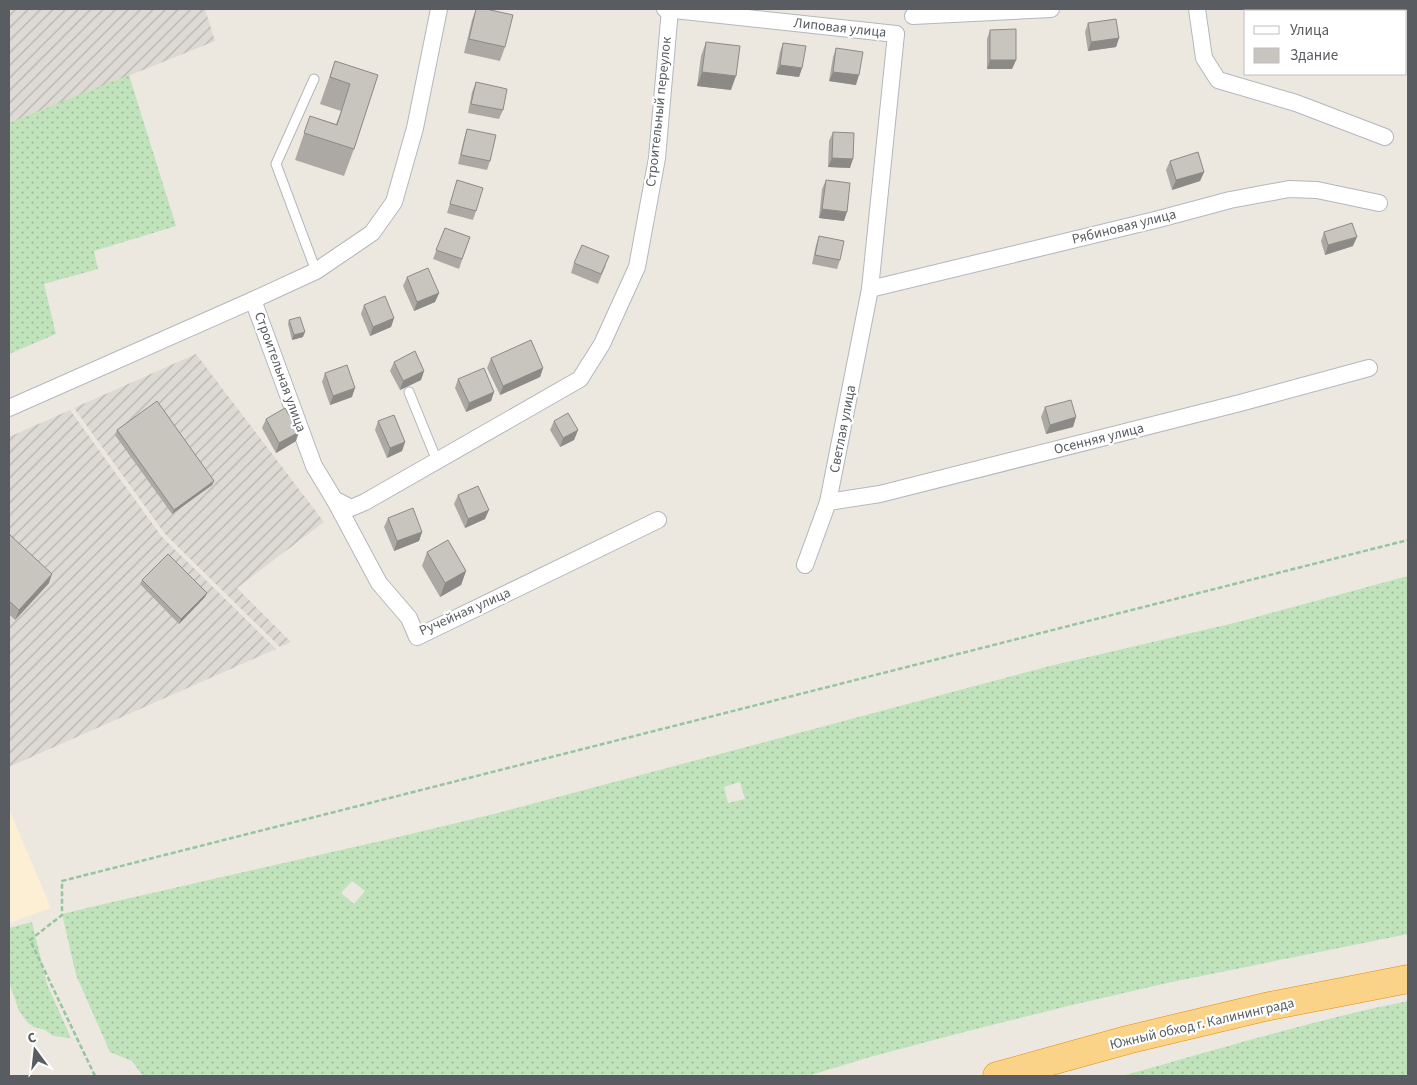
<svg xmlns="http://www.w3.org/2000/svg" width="1417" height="1085" font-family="'Source Sans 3',sans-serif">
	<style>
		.commercial { fill: #fdefd3 }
		.industrial { fill: url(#industrial-furrows) }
		.grass { fill: url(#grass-dots); fill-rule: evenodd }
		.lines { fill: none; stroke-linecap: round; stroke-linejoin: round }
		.lane-casing { stroke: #b3b7bb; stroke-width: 11 }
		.street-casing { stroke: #b3b7bb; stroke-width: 18 }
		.highway-casing { stroke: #e78b04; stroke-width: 29 }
		.path { stroke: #95c49e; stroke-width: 2.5; stroke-dasharray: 5 2.5; stroke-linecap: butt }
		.lane { stroke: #fff; stroke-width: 9 }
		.street { stroke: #fff; stroke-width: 16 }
		.highway { stroke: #fbd388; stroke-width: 28 }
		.wall { fill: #aca9a4 }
		.shaded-wall { fill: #8c8a86 }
		.building { fill: #c8c5bf; stroke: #8c8a86 }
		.labels { text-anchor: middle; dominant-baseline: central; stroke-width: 4.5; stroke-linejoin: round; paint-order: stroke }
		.street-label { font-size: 14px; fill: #595d61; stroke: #fff }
	</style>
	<defs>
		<pattern id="industrial-furrows" width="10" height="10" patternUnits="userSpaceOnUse" patternTransform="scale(1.25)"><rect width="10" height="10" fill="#dddad4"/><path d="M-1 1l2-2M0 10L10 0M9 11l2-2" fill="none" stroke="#b6b4af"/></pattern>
		<pattern id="grass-dots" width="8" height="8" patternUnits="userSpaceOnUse" patternTransform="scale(1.25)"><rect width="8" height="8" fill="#c0e3bc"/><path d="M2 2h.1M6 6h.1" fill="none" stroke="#9fbb9c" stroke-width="1.8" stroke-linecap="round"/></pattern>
	</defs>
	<rect width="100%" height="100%" fill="#ece8e0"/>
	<path class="commercial" d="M9 809 51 908 9 923Z"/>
	<g class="industrial">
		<path d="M9 9H205L215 41 9 124Z"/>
		<path d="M196 354 324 522 237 588 291 642 280 647 165 534 74 408Z"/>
		<path d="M70 410 162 537 276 649 9 767V437Z"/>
	</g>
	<g class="grass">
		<path d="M129 75 176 226 94 251 98 269 44 284 56 334 9 354V123Z"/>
		<path d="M1408 576V934L1167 983 1068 1006 968 1031 870 1057 808 1076H143L132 1061 110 1052 76 975 62 914 104 904 398 837 498 813 1050 666 1234 623ZM740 782 745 799 728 803 724 787ZM352 881 365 891 354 904 341 893Z"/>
		<path d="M32 922 47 984 71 1038 53 1036 45 1030 34 1027 28 1023 19 1011 9 982V928Z"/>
		<path d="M1408 1001V1076H1122C1217 1050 1312 1020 1408 1001Z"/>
	</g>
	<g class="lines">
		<defs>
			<g id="lane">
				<path d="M314 79 276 164 316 271"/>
				<path d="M409 392 437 461"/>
			</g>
			<g id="street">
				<path d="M665 9 896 34"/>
				<path d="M1197 9 1204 58 1218 80 1296 103 1385 137"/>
				<path d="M913 16 1051 9"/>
				<path d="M870 289 1159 219 1230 200 1289 189 1317 190 1379 203"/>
				<path d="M253 300 314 466 334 499 351 508 365 502 580 379 602 344 637 267 657 158 670 9"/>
				<path d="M9 408 253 300 316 271 372 233 394 202 415 128 439 9"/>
				<path d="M334 499 379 583 409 618 417 637 658 520"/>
				<path d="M828 502 880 494 1240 403 1369 368"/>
				<path d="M805 565 828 502 870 289 896 34"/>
			</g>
			<path id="highway" d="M997 1076 1127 1040 1265 1007 1408 979"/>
		</defs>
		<use href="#lane" class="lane-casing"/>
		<use href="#street" class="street-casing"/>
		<use href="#highway" class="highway-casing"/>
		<path class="path" d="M95 1076 30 940 62 915V881L1408 540"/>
		<use href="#lane" class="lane"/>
		<use href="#street" class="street"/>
		<use href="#highway" class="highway"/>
	</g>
	<g class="wall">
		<path d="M476 9 505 47 500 61 464 53 472 20Z"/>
		<path d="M1088 23 1119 38 1116 47 1088 51 1085 32Z"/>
		<path d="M990 30 1016 60 1012 69H987V39Z"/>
		<path d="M706 42 731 90 697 86 701 56Z"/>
		<path d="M783 43 802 68 799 77 776 74 780 52Z"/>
		<path d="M836 48 856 85 829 81 833 57Z"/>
		<path d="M335 61 378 75 354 149 344 176 295 160 310 116 336 124 341 111 320 104Z"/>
		<path d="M476 82 503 110 499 119 468 113 472 92Z"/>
		<path d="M467 129 490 161 487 170 458 164 464 139Z"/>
		<path d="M833 132 850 168 828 167 829 141Z"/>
		<path d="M1170 161 1204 172 1200 181 1172 190 1166 170Z"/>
		<path d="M457 180 476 211 473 220 447 213Z"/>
		<path d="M826 180 844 221 819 218 822 189Z"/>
		<path d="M445 228 470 237 459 269 433 259Z"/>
		<path d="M1324 232 1353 246 1325 255 1321 241Z"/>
		<path d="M819 236 840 260 837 269 812 264 816 245Z"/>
		<path d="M574 263 606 265 598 284 571 273Z"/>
		<path d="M407 277 439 293 435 302 414 311 403 286Z"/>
		<path d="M364 305 394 318 391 327 370 336 361 314Z"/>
		<path d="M289 320 303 337 292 340 288 324Z"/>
		<path d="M491 358 543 368 540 377 500 395 487 368Z"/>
		<path d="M394 362 424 371 421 380 400 390 390 371Z"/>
		<path d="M325 373 352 397 330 405 322 382Z"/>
		<path d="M458 379 494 392 491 401 466 412 455 388Z"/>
		<path d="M1045 407 1076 417 1073 427 1046 434 1041 417Z"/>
		<path d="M266 419 296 441 276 453 262 428Z"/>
		<path d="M378 421 405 442 402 451 387 458 375 430Z"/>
		<path d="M554 421 578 430 574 440 560 447 550 430Z"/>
		<path d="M117 430 214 481 212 485 172 514 115 435Z"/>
		<path d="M458 495 485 519 465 528 454 504Z"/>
		<path d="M388 518 422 532 419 541 394 551 384 527Z"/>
		<path d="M9 534 49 583 15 620 9 614Z"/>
		<path d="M427 552 466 571 461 585 440 597 422 566Z"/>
		<path d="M142 580 207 593 205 597 179 624 140 584Z"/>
	</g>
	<g class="shaded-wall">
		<path d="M1119 38 1116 47 1088 51 1091 42Z"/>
		<path d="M990 60H1016L1012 69H987Z"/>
		<path d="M780 65 802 68 799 77 776 74Z"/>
		<path d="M702 72 736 76 731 90 697 86Z"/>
		<path d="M833 72 859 75 856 85 829 81Z"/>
		<path d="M832 158 853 159 850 168 828 167Z"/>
		<path d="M1204 172 1200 181 1172 190 1176 180Z"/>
		<path d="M822 209 847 212 844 221 819 218Z"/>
		<path d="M1357 237 1353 246 1325 255 1328 245Z"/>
		<path d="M439 293 435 302 414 311 417 302Z"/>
		<path d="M394 318 391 327 370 336 373 327Z"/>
		<path d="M305 332 303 337 292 340 294 335Z"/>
		<path d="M543 368 540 377 500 395 503 386Z"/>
		<path d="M424 371 421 380 400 390 403 381Z"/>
		<path d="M355 388 352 397 330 405 333 396Z"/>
		<path d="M494 392 491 401 466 412 469 403Z"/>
		<path d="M1076 417 1073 427 1046 434 1050 425Z"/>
		<path d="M578 430 574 440 560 447 563 438Z"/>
		<path d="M299 432 296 441 276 453 279 443Z"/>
		<path d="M405 442 402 451 387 458 390 448Z"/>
		<path d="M214 481 212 485 172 514 174 510Z"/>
		<path d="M489 510 485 519 465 528 468 519Z"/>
		<path d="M422 532 419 541 394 551 397 541Z"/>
		<path d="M466 571 461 585 440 597 445 583Z"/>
		<path d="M52 574 49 583 15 620 19 610Z"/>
		<path d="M207 593 205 597 179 624 181 619Z"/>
	</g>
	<g class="building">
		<path d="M476 9H486L513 15 505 47 469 39Z"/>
		<path d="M1116 19 1119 38 1091 42 1088 23Z"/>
		<path d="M1016 29V60H990V30Z"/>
		<path d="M706 42 740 46 736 76 702 72Z"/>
		<path d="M783 43 806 46 802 68 780 65Z"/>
		<path d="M836 48 863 52 859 75 833 72Z"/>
		<path d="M335 61 378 75 354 149 304 133 310 116 337 125 350 84 330 77Z"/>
		<path d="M476 82 507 89 503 110 471 104Z"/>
		<path d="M467 129 496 135 490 161 461 155Z"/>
		<path d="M833 132 854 133 853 159 832 158Z"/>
		<path d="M1198 152 1204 172 1176 180 1170 161Z"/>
		<path d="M457 180 483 188 476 211 450 204Z"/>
		<path d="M826 180 850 183 847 212 822 209Z"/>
		<path d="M1352 223 1357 237 1328 245 1324 232Z"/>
		<path d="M445 228 470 237 462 259 436 250Z"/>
		<path d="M819 236 844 241 840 260 815 255Z"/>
		<path d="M582 245 609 256 601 274 574 263Z"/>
		<path d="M428 268 439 293 417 302 407 277Z"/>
		<path d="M385 296 394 318 373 327 364 305Z"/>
		<path d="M300 317 305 332 294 335 289 320Z"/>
		<path d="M531 340 543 368 503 386 491 358Z"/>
		<path d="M415 351 424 371 403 381 394 362Z"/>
		<path d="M347 365 355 388 333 396 325 373Z"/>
		<path d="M484 368 494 392 469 403 458 379Z"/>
		<path d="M1071 400 1076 417 1050 425 1045 407Z"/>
		<path d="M157 401 214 481 174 510 117 430Z"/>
		<path d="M285 408 299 432 279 443 266 419Z"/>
		<path d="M568 413 578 430 563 438 554 421Z"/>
		<path d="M394 415 405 442 390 448 378 421Z"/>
		<path d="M478 486 489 510 468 519 458 495Z"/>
		<path d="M413 508 422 532 397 541 388 518Z"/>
		<path d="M9 534 52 574 19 610 9 601Z"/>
		<path d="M448 540 466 571 445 583 427 552Z"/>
		<path d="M168 554 207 593 181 619 142 580Z"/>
	</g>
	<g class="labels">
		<g class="street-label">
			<text transform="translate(840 28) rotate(6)">Липовая улица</text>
			<text transform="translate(659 112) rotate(-84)">Строительный переулок</text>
			<text transform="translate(1124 227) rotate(-14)">Рябиновая улица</text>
			<text transform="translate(280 372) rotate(70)">Строительная улица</text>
			<text transform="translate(843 429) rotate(-79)">Светлая улица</text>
			<text transform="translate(1099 439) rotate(-14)">Осенняя улица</text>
			<text transform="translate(465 612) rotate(-24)">Ручейная улица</text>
			<text transform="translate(1202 1024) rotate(-13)">Южный обход г. Калининграда</text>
		</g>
	</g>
	<rect width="1417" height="1085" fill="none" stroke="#595d61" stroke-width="20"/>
	<rect x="1244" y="10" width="162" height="65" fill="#ffffff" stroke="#bdbec0"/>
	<rect x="1254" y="26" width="25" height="8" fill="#ffffff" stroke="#bdbec0"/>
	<text x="1290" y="35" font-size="15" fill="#595d61">Улица</text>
	<rect x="1254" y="48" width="25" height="15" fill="#c8c5bf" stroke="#bdbec0"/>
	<text x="1290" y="60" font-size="15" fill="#595d61">Здание</text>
	<g transform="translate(35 1050) rotate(345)" stroke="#ffffff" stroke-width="4" paint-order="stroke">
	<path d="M0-4L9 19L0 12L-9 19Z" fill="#595d61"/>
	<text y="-8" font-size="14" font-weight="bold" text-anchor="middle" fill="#595d61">С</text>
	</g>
</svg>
